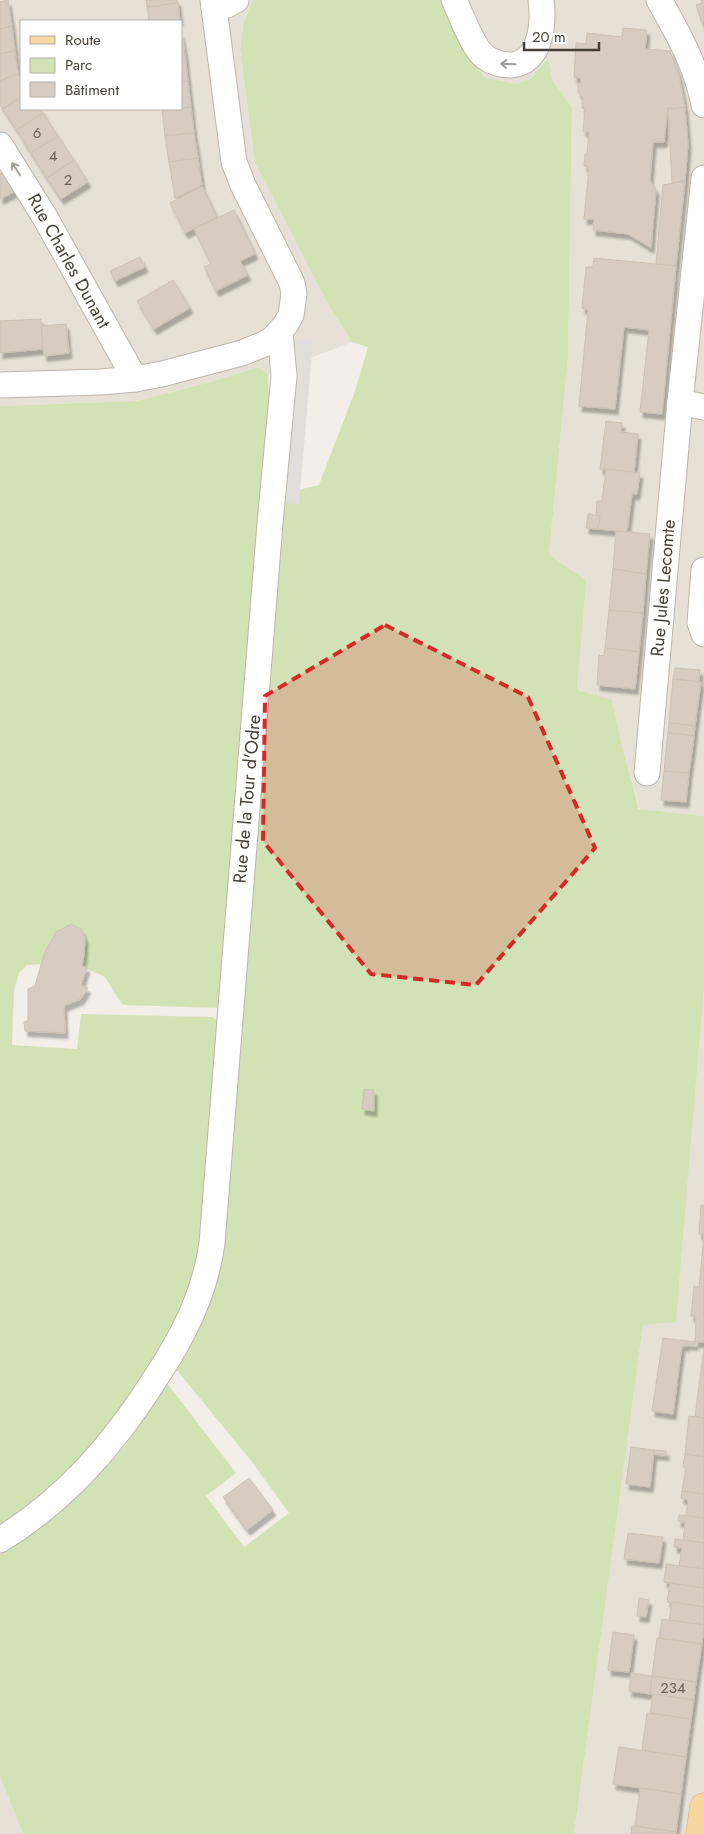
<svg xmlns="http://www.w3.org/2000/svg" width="704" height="1834" font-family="Jost,sans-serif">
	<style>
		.residential { fill: #e6e0d6; fill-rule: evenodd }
		.green { fill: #d1e3b4 }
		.parking { fill: #e1dfdc }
		.building { fill: #d6ccc1; stroke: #cdc1b2; filter: url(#shadow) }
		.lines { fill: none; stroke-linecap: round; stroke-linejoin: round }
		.street-casing { stroke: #bdb5ab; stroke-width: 27 }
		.primary-casing { stroke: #d9b26f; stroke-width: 29 }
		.street { stroke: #fff; stroke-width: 25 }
		.primary { stroke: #f5d69e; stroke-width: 28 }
		.oneway { stroke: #a29f9b }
		.marked { fill: #d62828; fill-opacity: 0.2; stroke: #d62828; stroke-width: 4; stroke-dasharray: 10 6; stroke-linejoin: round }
		.labels { text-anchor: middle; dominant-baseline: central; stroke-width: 4.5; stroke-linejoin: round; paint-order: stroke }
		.number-label { font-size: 15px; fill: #69625a }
		.street-label { font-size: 18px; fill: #453f37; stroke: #fff }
	</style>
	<defs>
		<filter id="shadow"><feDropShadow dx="3" dy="5.5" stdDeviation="1" flood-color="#0004"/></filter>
	</defs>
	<rect width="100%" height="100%" fill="#f2eee8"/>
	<g class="residential">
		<path d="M0 0H253L249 8 243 26 240 49 255 163 329 306 352 342 268 374 258 367 214 381 137 401 0 406ZM21 21H181V109H21Z"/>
		<path d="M442 0H704V816L640 809 622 746 612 701 577 690 585 580 549 556 568 358 572 107 552 80 532 78 518 84 485 78 462 45Z"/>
		<path d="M704 988V1834H574L643 1324 676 1321Z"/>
		<path d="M0 1776 23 1834H0Z"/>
	</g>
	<g class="green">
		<path d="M253 0H442L462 45 485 78 518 84 532 78 548 59 552 80 572 107 568 358 549 555 586 580 577 690 612 700 622 746 639 809 704 816V988L676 1322 643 1325 574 1834H23L0 1776V1554C46 1525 89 1488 124 1447 140 1427 153 1404 167 1383L236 1473 206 1496 244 1547 289 1513 252 1462 176 1369 196 1334 209 1303 285 493 319 485 355 391 368 347 352 342 329 306 255 163 240 49 243 26 249 8Z"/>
		<path d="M258 367 268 374 269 398 219 1008 123 1005 117 997 105 977 82 966C85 952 86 942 81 929L71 924 56 932 41 964 27 965 19 973 14 990 12 1045 77 1049 81 1014 212 1017 217 1020 219 1024 201 1239 191 1287 166 1340 119 1412 102 1433 68 1471 33 1500 0 1525V406L137 401 214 381Z"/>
	</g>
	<path class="parking" d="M295 340 313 341 299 504 281 503Z"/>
	<g class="building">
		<path d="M8 0 12 26 0 29V2Z"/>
		<path d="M146 0H177L178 3 147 7Z"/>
		<path d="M701 0H704V22L702 23 696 5 702 3Z"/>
		<path d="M178 3 180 21H149L147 7Z"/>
		<path d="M12 26 15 51 0 54V29Z"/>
		<path d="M623 28 647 30 645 49 670 51 679 76 685 107 672 109 668 108 664 142H653L650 180 656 190 651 248 628 234 593 230 594 219H584L589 167 584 166 585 154H587L589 132 583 131 585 109 582 108 583 98 578 92V85L581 83V78L574 77 576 43 586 44 587 33 622 37Z"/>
		<path d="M181 32 185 55H181Z"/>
		<path d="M15 51 18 74 0 81V54Z"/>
		<path d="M181 55H185L188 81 181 82Z"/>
		<path d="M18 74 21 79V97L3 109 0 105V81Z"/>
		<path d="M188 81 191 107 181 108V82Z"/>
		<path d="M21 97V109H41L43 113 17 130 3 109Z"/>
		<path d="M191 107 194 133 165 136 162 110Z"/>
		<path d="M685 107 688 144 685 181 672 183 668 108 672 109Z"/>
		<path d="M43 113 58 136 31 153 17 130Z"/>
		<path d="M194 133 198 158 169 162 165 136Z"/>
		<path d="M58 136 74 160 47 178 31 153Z"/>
		<path d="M198 158 202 185 175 198 169 162Z"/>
		<path d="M74 160 88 182 61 199 47 178Z"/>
		<path d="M4 172 16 191 0 199V174Z"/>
		<path d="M685 181 676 266 656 264 663 185Z"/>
		<path d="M202 186 217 217 185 233 170 203Z"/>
		<path d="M234 210 255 254 240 261 248 275 216 291 204 267 211 264 194 229Z"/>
		<path d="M140 257 145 267 115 281 110 271Z"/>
		<path d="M594 258 676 266 662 414 640 412 649 330 624 327 615 409 579 406 588 310 582 308 586 267H593Z"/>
		<path d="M173 280 190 308 154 329 137 301Z"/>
		<path d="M41 319 43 349 0 353V321Z"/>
		<path d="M66 324 69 353 44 356 41 326Z"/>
		<path d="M606 421 622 423 621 432 638 434 634 473 600 469Z"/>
		<path d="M606 469 640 473 637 494H632L627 532 598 529 600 516 596 514 597 501H602Z"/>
		<path d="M588 514 600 516 598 529 586 528Z"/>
		<path d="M616 531 650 534 646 574 613 569Z"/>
		<path d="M613 569 646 574 643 613 609 610Z"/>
		<path d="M609 610 643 613 639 652 605 648Z"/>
		<path d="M605 648 639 652 635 689 597 685 599 655 604 656Z"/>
		<path d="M675 668 700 670 699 682 673 679Z"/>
		<path d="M673 679 701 682 695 726 669 723Z"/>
		<path d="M669 723 695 726 694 736 668 733Z"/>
		<path d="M668 733 694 736 689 773 664 771Z"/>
		<path d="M664 771 689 773 686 802 661 800Z"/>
		<path d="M71 924 81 929 85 938 84 955 82 966 87 967 81 985 88 988 81 999 64 1006 65 1033 25 1031 24 1022 28 1021V989L35 986 44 954 56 932Z"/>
		<path d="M364 1089 374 1090V1111L362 1109Z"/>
		<path d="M701 1205H704V1342H695L696 1317 691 1316 694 1286 699 1287 704 1235 699 1234Z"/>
		<path d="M663 1338 695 1342V1345L686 1344V1346L682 1345 673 1414 652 1411Z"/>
		<path d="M704 1348V1418L695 1416Z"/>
		<path d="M689 1416 704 1418V1457L685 1454Z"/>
		<path d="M631 1447 654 1450 650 1487 626 1484Z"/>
		<path d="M654 1450 666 1451V1455L654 1454Z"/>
		<path d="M685 1454 704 1457V1494L682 1491 686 1468 683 1467Z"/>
		<path d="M249 1478 273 1510 247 1530 223 1497Z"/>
		<path d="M682 1491 704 1494V1518L686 1515 688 1500 681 1498Z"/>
		<path d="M679 1515 704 1518V1543L683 1540 685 1523 678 1521Z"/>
		<path d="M628 1533 663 1537 659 1563 624 1559Z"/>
		<path d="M675 1539 704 1543V1569L679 1566 682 1548 674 1547Z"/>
		<path d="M666 1564 704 1569V1588L664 1582Z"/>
		<path d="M670 1583 704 1588V1607L667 1602Z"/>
		<path d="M639 1598 649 1600 646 1617 637 1616Z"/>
		<path d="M672 1602 704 1607V1625L669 1621Z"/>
		<path d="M662 1619 704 1625 702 1644 659 1638Z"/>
		<path d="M613 1632 634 1635 629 1672 608 1670Z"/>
		<path d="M657 1638 702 1644 696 1682 652 1676Z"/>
		<path d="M631 1673 652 1676 650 1694 629 1691Z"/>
		<path d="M652 1676 696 1682 694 1700 650 1694Z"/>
		<path d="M653 1694 694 1700 691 1719 650 1713Z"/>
		<path d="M647 1713 691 1719 686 1757 642 1750Z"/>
		<path d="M619 1747 686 1757 681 1794 613 1784Z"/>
		<path d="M640 1788 681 1794 676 1832 635 1826Z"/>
		<path d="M632 1826 676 1832V1834H631Z"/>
	</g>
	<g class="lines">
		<defs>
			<g id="street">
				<path d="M454 0C462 16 472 47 485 57 492 62 502 65 511 65 541 63 544 24 541 0"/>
				<path d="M659 0C678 33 697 67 704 105"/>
				<path d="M214 8 227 5 236 0"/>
				<path d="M0 145 46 219 135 379"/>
				<path d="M0 385 100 382 135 379 162 374 242 353 264 344 273 339 286 324 291 315 294 294 292 283 243 185 234 162 213 0"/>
				<path d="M680 402 704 407"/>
				<path d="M704 570 700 623 704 634"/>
				<path d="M647 773 680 402 704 178"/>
				<path d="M0 1540C66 1499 114 1444 155 1379 183 1337 205 1294 212 1243L270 523 284 376 280 332"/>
			</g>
			<path id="primary" d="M700 1834 704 1807"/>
		</defs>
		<use href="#street" class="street-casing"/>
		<use href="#primary" class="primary-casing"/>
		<use href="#street" class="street"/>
		<use href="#primary" class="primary"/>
	</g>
	<defs><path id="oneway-shaft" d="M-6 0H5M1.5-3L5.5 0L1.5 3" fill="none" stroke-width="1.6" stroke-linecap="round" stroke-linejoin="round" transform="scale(1.25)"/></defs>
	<g class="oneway">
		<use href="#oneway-shaft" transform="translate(508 64) rotate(-178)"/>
		<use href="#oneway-shaft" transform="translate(16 169) rotate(-123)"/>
	</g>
	<path class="marked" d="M385 625 528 697 595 848 476 985 371 974 263 841 265 696Z"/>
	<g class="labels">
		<g class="number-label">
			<text x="37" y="133">6</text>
			<text x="53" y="156">4</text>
			<text x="68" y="180">2</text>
			<text x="673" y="1688">234</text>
		</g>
		<g class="street-label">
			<text transform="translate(69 261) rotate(61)">Rue Charles Dunant</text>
			<text transform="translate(663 588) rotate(-85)">Rue Jules Lecomte</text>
			<text transform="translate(247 799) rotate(-85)">Rue de la Tour d'Odre</text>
		</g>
	</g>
	<rect x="20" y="20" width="162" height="90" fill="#ffffff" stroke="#b5b2af"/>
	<rect x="30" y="36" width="25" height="8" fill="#f5d69e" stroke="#b5b2af"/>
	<text x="65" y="45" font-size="15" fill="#453f37">Route</text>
	<rect x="30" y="58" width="25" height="15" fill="#d1e3b4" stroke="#b5b2af"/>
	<text x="65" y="70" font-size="15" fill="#453f37">Parc</text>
	<rect x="30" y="82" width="25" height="15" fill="#d6ccc1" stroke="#b5b2af"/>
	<text x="65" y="95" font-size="15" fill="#453f37">Bâtiment</text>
	<path d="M524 42v8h75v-8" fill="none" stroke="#453f37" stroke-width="2.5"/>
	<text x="532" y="42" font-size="15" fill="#453f37" stroke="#ffffff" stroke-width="4" paint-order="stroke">20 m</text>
</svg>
